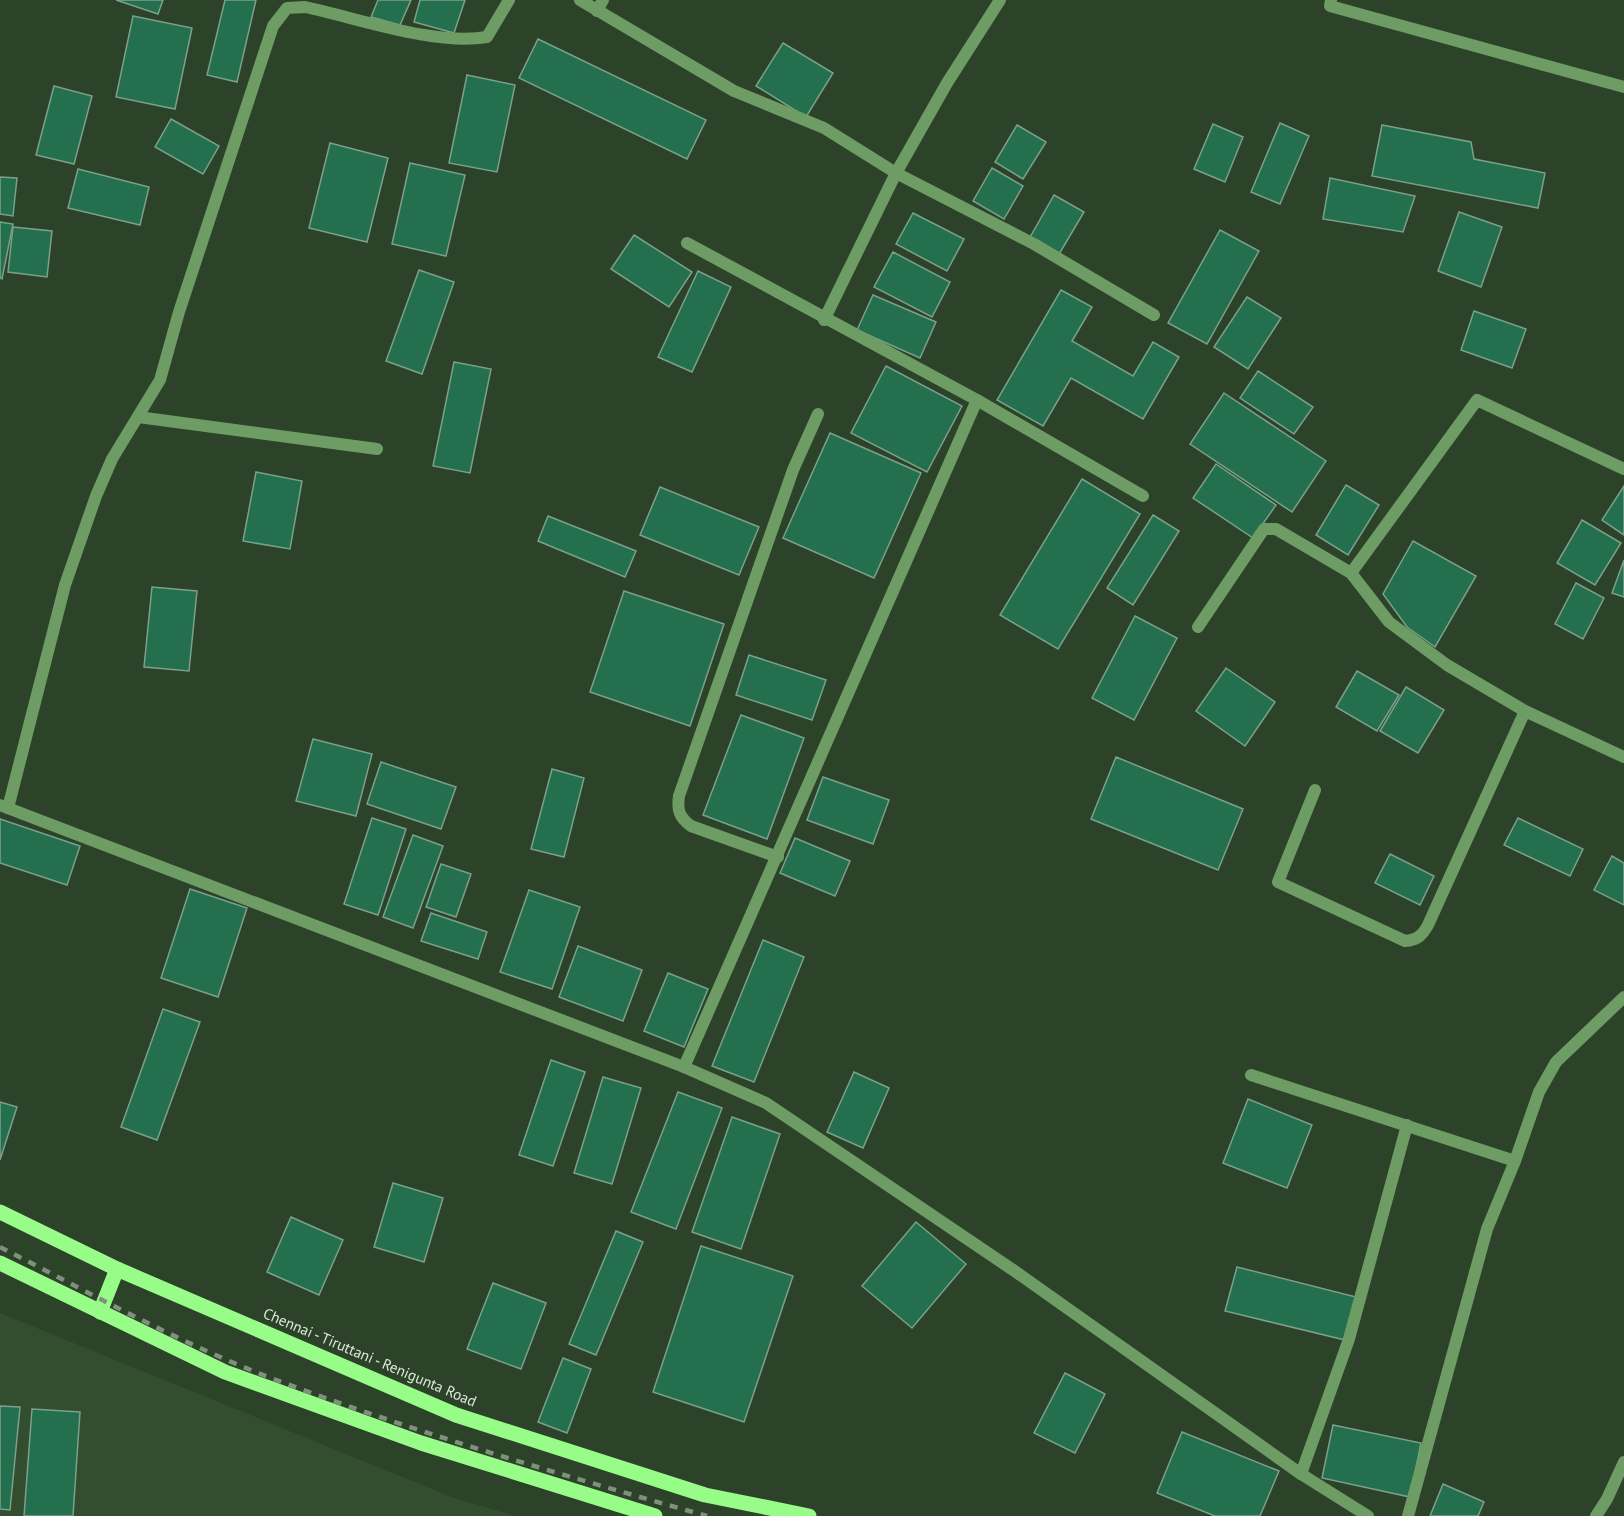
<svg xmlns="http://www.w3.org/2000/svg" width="1624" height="1516" font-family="'PT Sans',sans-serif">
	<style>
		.built { fill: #334e2e }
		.building { fill: #246f4e; stroke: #7ba08c; stroke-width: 1.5 }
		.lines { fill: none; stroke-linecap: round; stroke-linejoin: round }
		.street { stroke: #6d9c65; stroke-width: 12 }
		.primary { stroke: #98fc88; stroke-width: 15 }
		.rail { stroke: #7f917c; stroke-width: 4.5; stroke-dasharray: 8 8; stroke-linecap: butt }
		.labels { text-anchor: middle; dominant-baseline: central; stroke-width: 4.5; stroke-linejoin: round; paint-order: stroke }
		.street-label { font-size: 15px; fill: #dceada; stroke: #2c4229 }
	</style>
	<rect width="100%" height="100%" fill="#2c4229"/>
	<path class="built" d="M0 1313 454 1498 516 1516H0Z"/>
	<g class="building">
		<path d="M116 0H163L158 14Z"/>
		<path d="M225 0H256L237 82 207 75Z"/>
		<path d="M378 0H411L400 25 371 17Z"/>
		<path d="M420 0H465L454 33 414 22Z"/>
		<path d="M133 16 192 28 175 109 116 97Z"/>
		<path d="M538 39 706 120 687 159 519 78Z"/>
		<path d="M783 43 833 73 806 117 756 86Z"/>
		<path d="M467 75 515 85 497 172 449 163Z"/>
		<path d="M54 86 92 96 74 164 36 155Z"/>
		<path d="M171 119 219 146 203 174 155 147Z"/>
		<path d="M1280 123 1309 136 1280 204 1251 192Z"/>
		<path d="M1213 124 1243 137 1225 182 1194 169Z"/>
		<path d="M1017 125 1046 142 1023 179 995 162Z"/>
		<path d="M1382 125 1471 142 1474 159 1545 173 1538 208 1372 176Z"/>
		<path d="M330 143 388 158 367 242 309 228Z"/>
		<path d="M410 163 465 175 446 256 392 244Z"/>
		<path d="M992 168 1023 186 1004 219 973 201Z"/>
		<path d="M78 169 149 187 140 225 68 208Z"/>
		<path d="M0 177 17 178 13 216 0 214Z"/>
		<path d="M1330 178 1415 196 1403 232 1323 219Z"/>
		<path d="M1054 195 1084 212 1058 256 1029 239Z"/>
		<path d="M1459 212 1502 227 1481 287 1438 271Z"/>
		<path d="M913 213 964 239 947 271 896 244Z"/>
		<path d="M0 222 13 224 2 279 0 278Z"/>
		<path d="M13 227 52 231 47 277 8 272Z"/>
		<path d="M1220 230 1259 251 1207 344 1168 323Z"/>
		<path d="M634 235 692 272 669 307 611 269Z"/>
		<path d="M893 252 950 282 932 317 874 287Z"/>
		<path d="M419 270 454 282 422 374 386 361Z"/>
		<path d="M698 271 731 287 692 372 658 357Z"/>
		<path d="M1061 290 1092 307 1072 341 1133 376 1153 342 1179 357 1143 419 1071 378 1043 426 997 400Z"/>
		<path d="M873 295 936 322 920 358 857 330Z"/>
		<path d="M1247 297 1281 318 1248 369 1214 347Z"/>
		<path d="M1474 311 1526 329 1512 368 1461 350Z"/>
		<path d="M454 362 491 369 470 473 433 466Z"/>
		<path d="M886 366 962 406 927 472 851 433Z"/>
		<path d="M1258 371 1313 407 1294 434 1240 398Z"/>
		<path d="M1224 393 1326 461 1292 512 1190 444Z"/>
		<path d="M830 433 921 473 874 578 783 538Z"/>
		<path d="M1216 464 1276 505 1253 538 1193 498Z"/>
		<path d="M256 472 302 481 290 549 243 541Z"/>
		<path d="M1082 479 1140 514 1058 649 1000 615Z"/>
		<path d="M1346 485 1379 505 1348 555 1316 535Z"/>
		<path d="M1624 486V535L1602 520Z"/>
		<path d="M660 487 759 527 739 575 640 535Z"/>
		<path d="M1153 515 1179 531 1133 605 1107 588Z"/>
		<path d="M548 516 636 551 625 577 538 541Z"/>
		<path d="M1582 520 1621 543 1595 585 1557 563Z"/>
		<path d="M1413 541 1476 576 1435 647 1407 627 1383 594Z"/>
		<path d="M1624 560V597L1612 593Z"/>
		<path d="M1576 583 1604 598 1583 639 1555 624Z"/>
		<path d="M152 587 197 591 189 671 144 667Z"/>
		<path d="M624 591 724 624 690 726 590 692Z"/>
		<path d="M1135 616 1177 638 1134 720 1092 698Z"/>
		<path d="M749 655 826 680 812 720 736 695Z"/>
		<path d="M1226 668 1275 702 1245 746 1196 711Z"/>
		<path d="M1357 671 1399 695 1377 731 1336 707Z"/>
		<path d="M1406 687 1444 710 1418 753 1380 731Z"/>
		<path d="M741 715 804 738 767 839 703 815Z"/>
		<path d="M313 739 372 754 356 816 296 801Z"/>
		<path d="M1116 757 1243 809 1218 870 1091 819Z"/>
		<path d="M381 762 456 787 441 829 367 804Z"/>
		<path d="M552 769 584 778 564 857 531 849Z"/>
		<path d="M823 777 889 800 873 844 807 820Z"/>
		<path d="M372 818 406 829 378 915 344 904Z"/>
		<path d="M1518 818 1583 849 1570 876 1504 845Z"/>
		<path d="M0 819 80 846 67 885 0 863Z"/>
		<path d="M413 835 443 846 413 928 383 917Z"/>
		<path d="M795 838 850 861 835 896 780 873Z"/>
		<path d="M1390 854 1434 876 1420 905 1375 883Z"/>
		<path d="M1612 856 1624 863V905L1594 890Z"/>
		<path d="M441 864 471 874 456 917 426 907Z"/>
		<path d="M190 889 247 908 218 997 161 978Z"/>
		<path d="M529 890 580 907 552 989 500 972Z"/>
		<path d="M431 913 487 932 478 959 421 941Z"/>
		<path d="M763 940 804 957 754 1082 712 1066Z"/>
		<path d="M578 946 642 970 623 1021 559 997Z"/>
		<path d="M668 973 708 989 684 1047 644 1031Z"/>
		<path d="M163 1009 200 1022 157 1140 121 1127Z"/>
		<path d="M551 1060 585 1072 553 1166 519 1155Z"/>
		<path d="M854 1072 889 1088 863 1148 827 1132Z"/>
		<path d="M603 1077 641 1088 612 1184 574 1173Z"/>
		<path d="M678 1092 722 1108 676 1229 631 1212Z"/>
		<path d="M1248 1099 1312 1125 1287 1188 1223 1163Z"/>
		<path d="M0 1102 17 1107 0 1160Z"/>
		<path d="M732 1117 780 1134 741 1249 692 1232Z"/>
		<path d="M393 1183 443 1198 424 1262 374 1247Z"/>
		<path d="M291 1217 343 1240 319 1295 267 1272Z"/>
		<path d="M916 1222 966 1264 912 1328 862 1286Z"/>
		<path d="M616 1231 643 1242 596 1355 569 1344Z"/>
		<path d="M701 1246 793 1276 744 1422 653 1392Z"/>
		<path d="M1237 1267 1356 1297 1345 1340 1225 1311Z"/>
		<path d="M493 1283 546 1303 521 1369 467 1349Z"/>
		<path d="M563 1358 591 1369 567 1433 538 1422Z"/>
		<path d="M1065 1373 1105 1394 1075 1453 1034 1433Z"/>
		<path d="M0 1406 20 1407 10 1510 0 1509Z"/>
		<path d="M32 1409 80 1412 73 1516H24Z"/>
		<path d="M1333 1425 1421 1443 1410 1497 1322 1478Z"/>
		<path d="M1182 1432 1279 1471 1260 1516H1215L1157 1493Z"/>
		<path d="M1443 1484 1484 1502 1478 1516H1430Z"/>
	</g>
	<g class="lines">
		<g class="street">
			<path d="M580 0 734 91 824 128 896 173 824 320"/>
			<path d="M1000 0 947 83 896 173 1034 244 1154 315"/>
			<path d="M1331 0 1330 6 1624 87"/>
			<path d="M597 11 603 0"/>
			<path d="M687 243 977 400 1143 496"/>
			<path d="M138 417 377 449"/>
			<path d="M1351 573 1477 400 1624 469"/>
			<path d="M1198 627 1264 529H1276L1351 573 1389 622 1447 665 1525 711 1624 757"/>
			<path d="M1315 790 1278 882 1405 941C1417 940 1422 936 1428 925L1525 711"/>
			<path d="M0 805 684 1067 766 1103 1016 1272 1301 1474 1368 1516"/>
			<path d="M8 808 65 585 96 496 112 459 160 380 179 312 273 26 287 8 305 7C357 18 435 46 487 37L509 0"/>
			<path d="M778 857 691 826C679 817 677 810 679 796L793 470 818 414"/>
			<path d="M684 1067 977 400"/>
			<path d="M1251 1075 1515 1161"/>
			<path d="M1301 1474 1349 1339 1407 1125"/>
			<path d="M1408 1516 1487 1229 1515 1161 1539 1092 1556 1062 1624 997"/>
			<path d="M1596 1516 1607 1499 1624 1462"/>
		</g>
		<g class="primary">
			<path d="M0 1212 117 1269 456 1415 705 1495 809 1516"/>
			<path d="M0 1263 225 1372 421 1443 655 1516"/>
			<path d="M100 1312 117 1269"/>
		</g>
		<path class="rail" d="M0 1247C94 1295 188 1348 287 1384 424 1435 565 1476 707 1516"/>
	</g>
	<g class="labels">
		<g class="street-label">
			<text transform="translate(370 1357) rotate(23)">Chennai - Tiruttani - Renigunta Road</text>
		</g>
	</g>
</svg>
